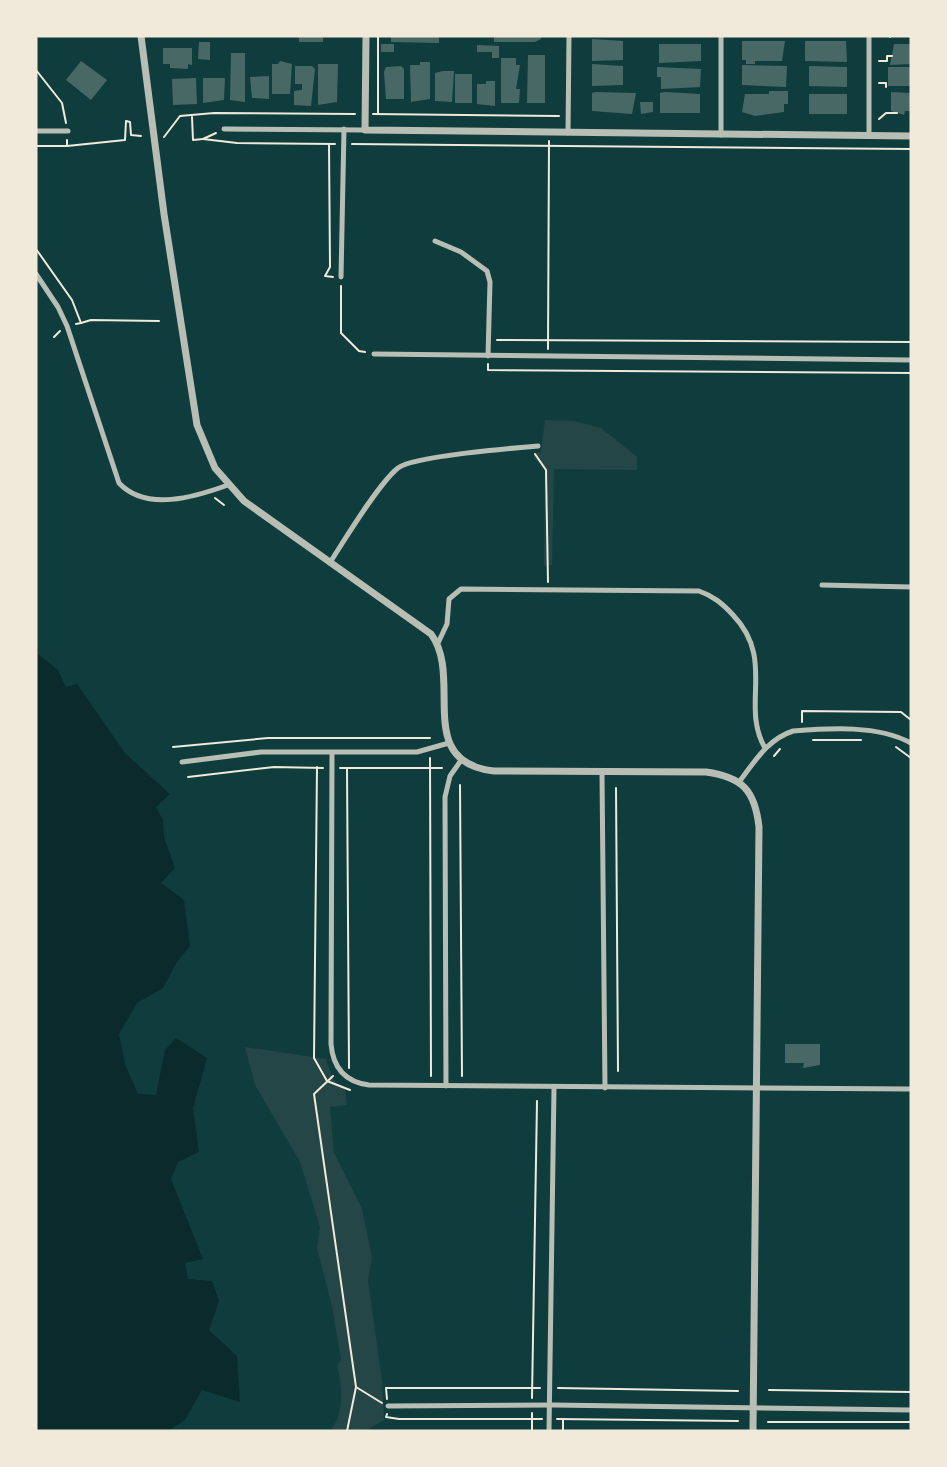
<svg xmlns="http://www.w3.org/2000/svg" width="947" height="1467" font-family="'Work Sans',sans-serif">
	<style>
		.green { fill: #244646 }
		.water { fill: #0a2a2b }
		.building { fill: #486865 }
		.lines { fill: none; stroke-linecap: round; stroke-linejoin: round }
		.path { stroke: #f1e9da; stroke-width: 2 }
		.minor { stroke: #b8beb3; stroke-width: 5 }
		.tertiary { stroke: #b8beb3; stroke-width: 7 }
	</style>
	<rect width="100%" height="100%" fill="#0f3d3e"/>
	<g class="green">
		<path d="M545 420 574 421 601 428 637 457V470L554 469 552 565 544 566 545 470 534 458V453L541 452Z"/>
		<path d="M245 1047 326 1059 333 1079 345 1089 347 1105 330 1107 334 1153 362 1209 372 1258 368 1280 382 1381 384 1420 365 1431H330C344 1416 343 1386 337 1366L341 1360 332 1306 317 1248 320 1227 300 1162 255 1085Z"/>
	</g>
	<path class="water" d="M36 640 38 654 58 670 66 687 77 684 125 753 170 794 156 807 163 820 164 837 175 868 161 883 184 900 190 946 177 962 163 988 137 1003 119 1034 125 1064 138 1094 156 1095 165 1050 176 1038 207 1058 193 1108 199 1152 178 1162 171 1179 203 1259 185 1263 188 1279 212 1281 219 1301 209 1330 237 1356 240 1402 202 1390 185 1420 168 1431H36Z"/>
	<g class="building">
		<rect x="299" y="36" width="24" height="6"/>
		<path d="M391 36H439V43L391 42Z"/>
		<path d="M494 36H541V39L535 42H494Z"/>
		<path d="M592 39 623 41V60L592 61Z"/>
		<path d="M742 41H785L782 61H755V64H746V60H742Z"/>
		<path d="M805 41H846L847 62 805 61Z"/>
		<path d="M199 42H210V60L198 59Z"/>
		<rect x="381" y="44" width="13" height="8"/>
		<path d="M659 44H701V61L659 63Z"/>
		<path d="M894 44H911V64L890 65Z"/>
		<path d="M477 45 499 46V58H492V52H477Z"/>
		<path d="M163 48H192V65L188 64V69L170 68V64H163Z"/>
		<path d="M231 53H245V102L230 100Z"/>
		<path d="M528 55H545V103H527Z"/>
		<path d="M501 58H516V65H520L516 89H520L519 103H501Z"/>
		<path d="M81 61 107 80 91 100 66 80Z"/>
		<path d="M280 61 292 64 290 94H272V64H278Z"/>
		<path d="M420 62H430V99L411 102 410 65H420Z"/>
		<path d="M318 64H338L337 102 318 105Z"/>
		<path d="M592 64 623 66V85L592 86Z"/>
		<path d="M742 65 787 66 786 87 742 85Z"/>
		<path d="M295 66H312L315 69 311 106 294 105V91L302 90V84H295Z"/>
		<path d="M401 66 404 69V99H386L384 72 386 67Z"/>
		<path d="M809 66 847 67V87L809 86Z"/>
		<path d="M657 67 701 69 700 87 661 89V77H657Z"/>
		<rect x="888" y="67" width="23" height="19"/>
		<path d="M443 71H454L452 102 435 101V73Z"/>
		<rect x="455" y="74" width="17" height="29"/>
		<path d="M269 76V99L252 98 250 77Z"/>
		<path d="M196 78 197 104 173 105 172 79Z"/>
		<path d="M203 78H225L224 100 203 103Z"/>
		<path d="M486 81H495V106L477 104V84H486Z"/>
		<path d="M769 91H788V104H784V112L755 116 742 112 745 94H769Z"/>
		<path d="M596 92 636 93 632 114 592 111V93Z"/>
		<path d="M665 92 700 94V113H660V93Z"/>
		<path d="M891 92 911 93V111H905L904 115 891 111Z"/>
		<rect x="809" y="94" width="38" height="20"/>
		<path d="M640 102H653V112L641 114Z"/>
		<path d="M785 1044H820V1065L803 1068 804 1063H785Z"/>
	</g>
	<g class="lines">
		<g class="path">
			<path d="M890 36V37"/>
			<path d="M879 61H887V56H892"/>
			<path d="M36 70 62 103 66 123"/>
			<path d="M879 83H886V87"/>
			<path d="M373 114 559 116"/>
			<path d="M378 114V36"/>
			<path d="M192 117 193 140 203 139 216 133"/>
			<path d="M879 119 886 113H897"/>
			<path d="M164 137 180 116 214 113 355 114"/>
			<path d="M203 139 237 143 335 144"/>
			<path d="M67 140V146L125 140 126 121 130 122 131 135 141 136"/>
			<path d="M329 144 330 267 325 276 333 277"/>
			<path d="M352 144 911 149"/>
			<path d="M36 146H67"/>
			<path d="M36 249 72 300 81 323 76 324"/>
			<path d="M341 286V333L359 351 365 352"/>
			<path d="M81 323 91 320 159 321"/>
			<path d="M54 337 60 331"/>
			<path d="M497 340 911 342"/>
			<path d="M548 349 549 141"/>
			<path d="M488 364V370L911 373"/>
			<path d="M535 454 546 470 548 582"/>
			<path d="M215 498 224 505"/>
			<path d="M802 722V711L901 712 911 720"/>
			<path d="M813 740H861"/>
			<path d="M173 747 268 738H430"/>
			<path d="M896 747 911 758"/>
			<path d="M774 756 780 749"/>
			<path d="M430 758 431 1076"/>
			<path d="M317 767 314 1058 327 1081 350 1090"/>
			<path d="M340 768H347L349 1068"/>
			<path d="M347 768H442"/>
			<path d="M188 777 274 767 323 768"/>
			<path d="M460 785 462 1076"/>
			<path d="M616 788 618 1071"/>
			<path d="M333 1076 314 1094 356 1387 347 1431"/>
			<path d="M356 1387 382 1403"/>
			<path d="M558 1388 738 1391"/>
			<path d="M769 1390 911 1392"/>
			<path d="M532 1398 537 1101"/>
			<path d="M387 1399 386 1388H540"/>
			<path d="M387 1414 386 1417 399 1419H542"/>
			<path d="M557 1419 738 1421"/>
			<path d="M768 1422H911"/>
			<path d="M532 1431V1413"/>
			<path d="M563 1431V1419"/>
		</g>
		<g class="minor">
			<path d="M721 36V135"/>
			<path d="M869 36V135"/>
			<path d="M224 129 365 130"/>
			<path d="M36 131H68"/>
			<path d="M568 133 569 36"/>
			<path d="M435 241 461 252 487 271 490 282 488 356"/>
			<path d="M36 274 58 307 67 326 119 483C146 512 195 497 228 485"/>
			<path d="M341 277 344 129"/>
			<path d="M374 354 911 360"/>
			<path d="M331 561C345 539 379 483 398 468 413 456 514 448 538 446"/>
			<path d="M822 585 911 587"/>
			<path d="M438 643 447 624 449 599 461 589 699 591C713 596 722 603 733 615 776 660 740 705 765 748"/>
			<path d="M332 753 331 1044C333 1068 345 1082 369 1085L911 1089"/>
			<path d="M182 762 261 752H417L449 743"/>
			<path d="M602 773 605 1088"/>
			<path d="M739 782C755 761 768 739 793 731 830 728 878 725 911 743"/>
			<path d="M446 1086 445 797 450 776 462 759"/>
			<path d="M388 1406 553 1405 911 1410"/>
			<path d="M549 1431 554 1088"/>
		</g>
		<g class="tertiary">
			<path d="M141 36 164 214 197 425 215 468 244 501 431 634C464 678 413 762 494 771L706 772C743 777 755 791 759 827L753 1431"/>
			<path d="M366 36 365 130 911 136"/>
		</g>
	</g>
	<rect width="947" height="1467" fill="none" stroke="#f1e9da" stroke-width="75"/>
</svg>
